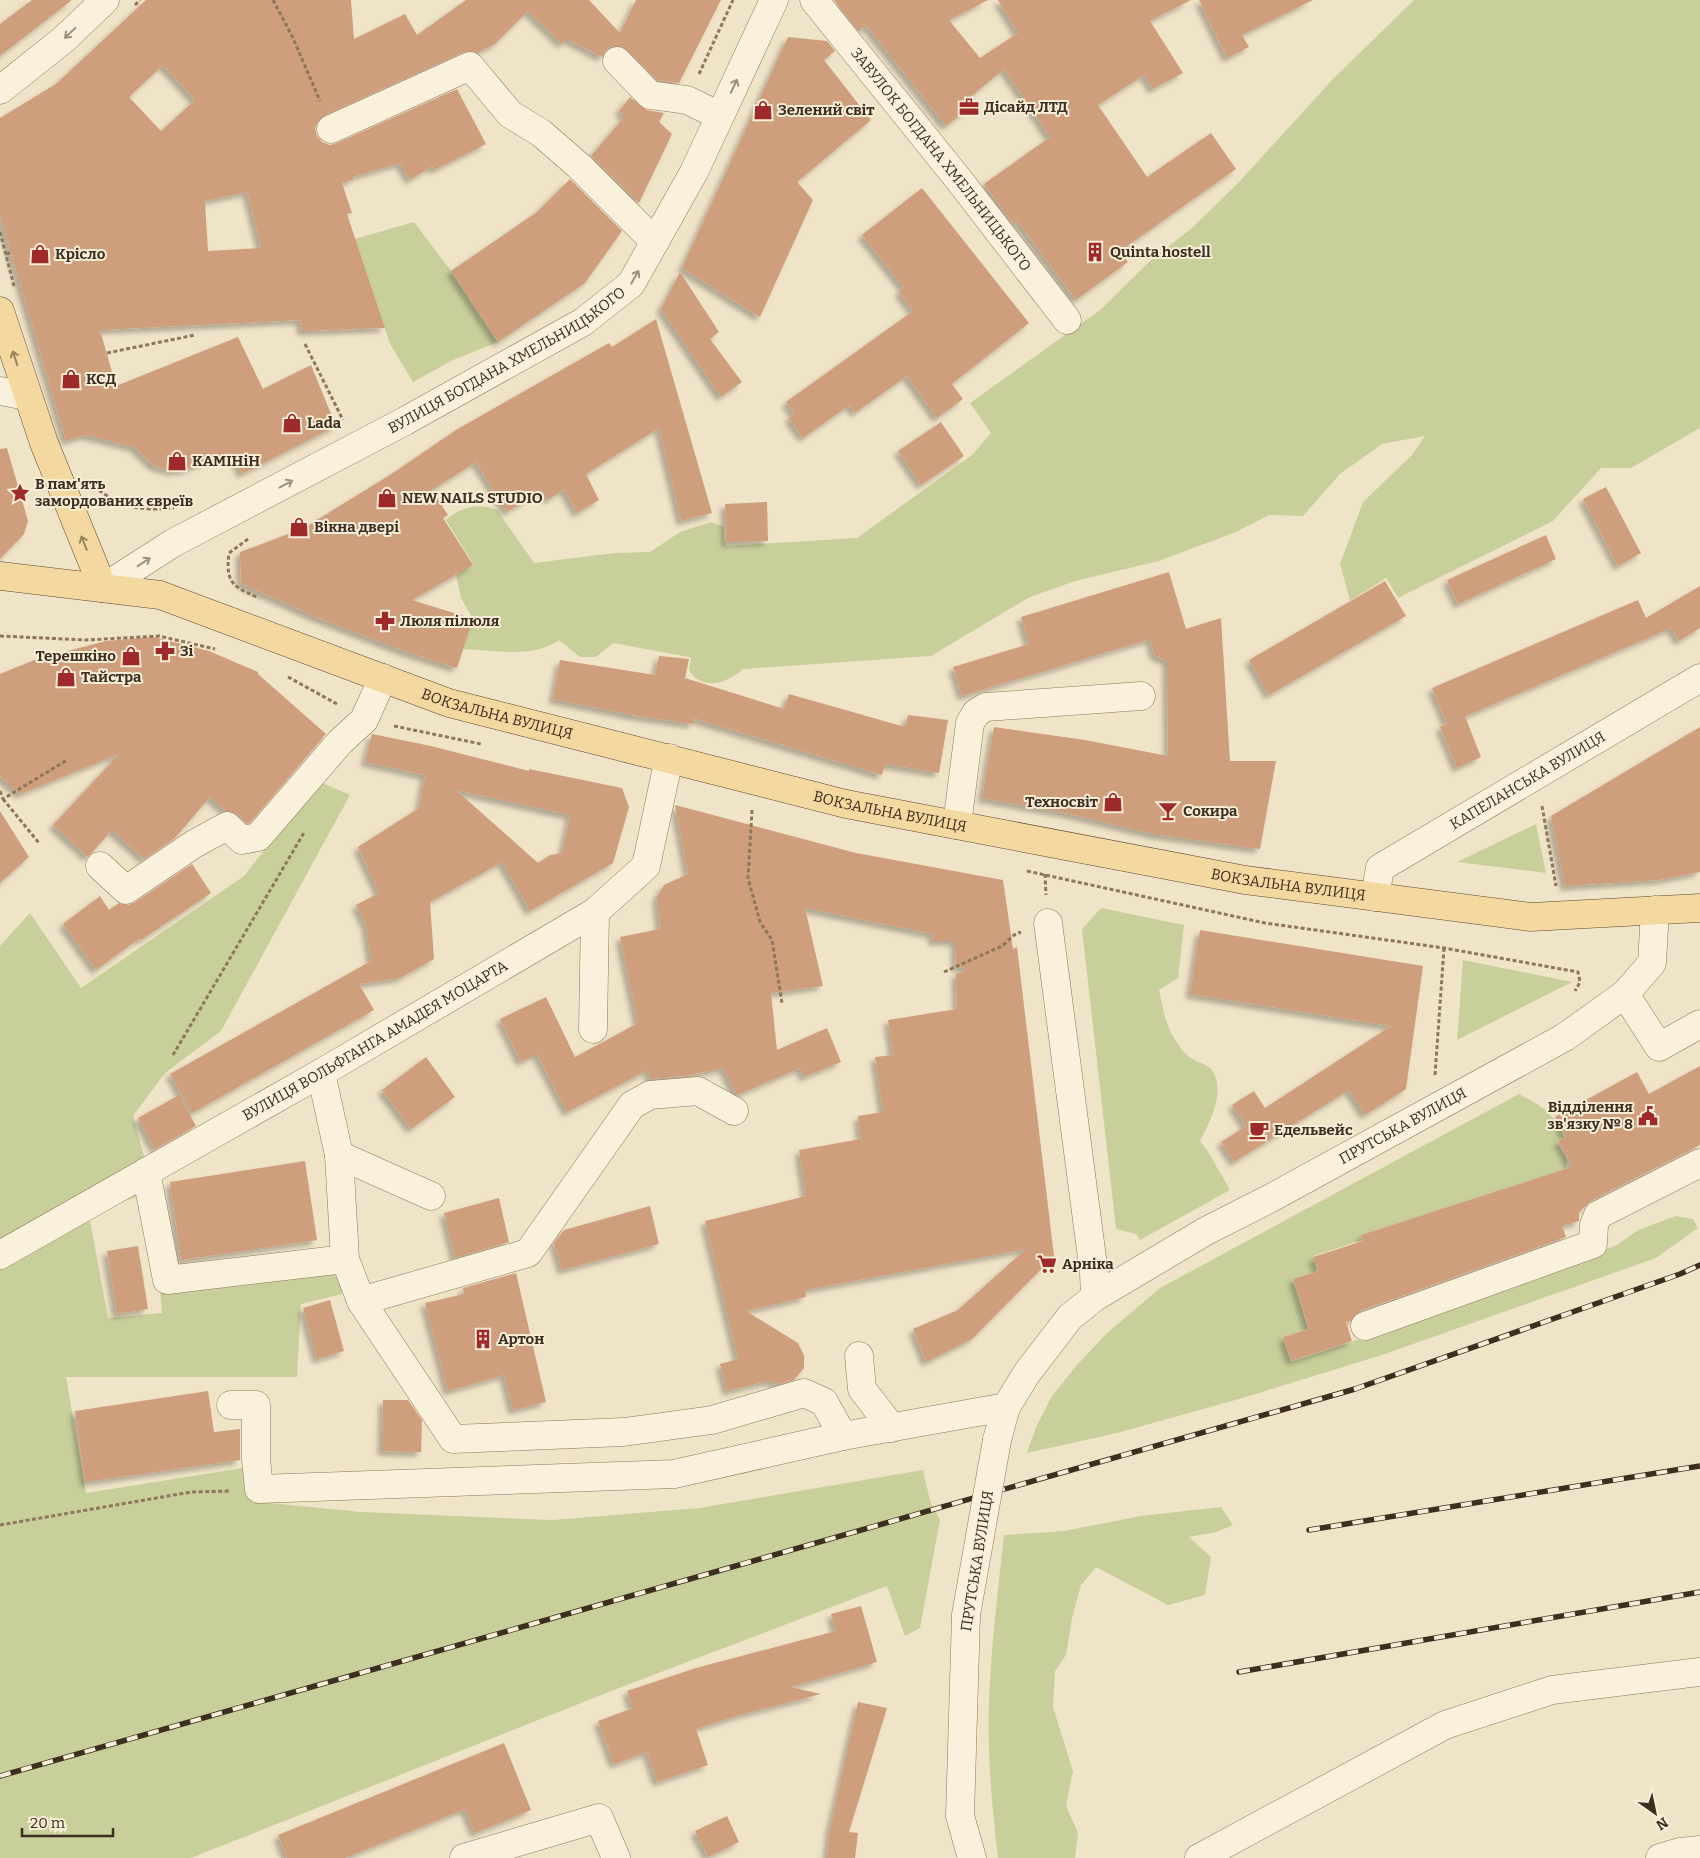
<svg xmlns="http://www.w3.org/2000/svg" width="1700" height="1858" font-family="Bitter,serif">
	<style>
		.green { fill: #c9cf9b }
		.building { fill: #cf9f7d; fill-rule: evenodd; filter: url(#shadow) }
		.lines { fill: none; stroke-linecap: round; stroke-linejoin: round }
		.minor-casing { stroke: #8d765c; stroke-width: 29 }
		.major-casing { stroke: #5b4430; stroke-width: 29 }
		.path { stroke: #8d765c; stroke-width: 3; stroke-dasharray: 4 2.5; stroke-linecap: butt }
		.minor { stroke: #faf1dc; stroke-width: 28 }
		.major { stroke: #f3d9a0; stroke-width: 28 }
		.rail-casing { stroke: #3d2e20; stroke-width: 5.5 }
		.rail { stroke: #f7eed8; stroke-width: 4; stroke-dasharray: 11; stroke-linecap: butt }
		.minor-bridge-casing { stroke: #8d765c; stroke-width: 29; stroke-linecap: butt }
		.minor-bridge { stroke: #faf1dc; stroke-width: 28 }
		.oneway { stroke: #9c907e }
		.oneway2 { stroke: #988460 }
		.labels { text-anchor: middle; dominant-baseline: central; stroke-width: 4; stroke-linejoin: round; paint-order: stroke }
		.poi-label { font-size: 15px; font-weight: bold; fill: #3d2e20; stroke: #f7eed8; text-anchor: start }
		.street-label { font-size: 15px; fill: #3d2e20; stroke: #f7eed8 }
	</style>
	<defs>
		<filter id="shadow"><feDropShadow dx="-4.5" dy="4.5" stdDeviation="2.5" flood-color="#0004"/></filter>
	</defs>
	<rect width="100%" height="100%" fill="#f0e4c8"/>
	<g class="green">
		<path d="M1414 0H1700V428L1631 468H1601L1553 521 1398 598 1386 578 1350 600 1340 564 1363 502 1412 455 1425 436 1382 444 1340 474 1303 516 1269 515 1236 532 1159 561 1075 581 1028 598 931 656 743 669C728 683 702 692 689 670L691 659 689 657 613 643 596 657H580L559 640C533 659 494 650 463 649L473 619 461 598 456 575 473 564 446 520C459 507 480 502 497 510L534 563 615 553 650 552 680 532 702 525 711 522 724 527V542L727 546 857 538 972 455 991 433 970 403 1100 310 1151 260 1192 228 1238 183 1333 79Z"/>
		<path d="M414 222 451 271 498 342 453 360 413 382 390 344 355 239Z"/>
		<path d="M318 781 350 795 221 1031 165 1073 133 1116 144 1156 136 1197 89 1215 108 1318 162 1313 160 1289 339 1263 342 1294 301 1304 297 1377H66L86 1493 243 1468 259 1502 361 1512 553 1520 699 1508 923 1470 930 1501 940 1520 920 1628 905 1636 887 1586 614 1690 191 1858H0V946L30 913 81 988 244 876Z"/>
		<path d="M1536 824 1546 873 1457 862Z"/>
		<path d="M1101 908 1184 925 1178 978 1159 990C1163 1009 1166 1028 1178 1044 1181 1049 1186 1055 1191 1058 1197 1062 1206 1064 1211 1069 1227 1089 1210 1122 1200 1141L1207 1150 1230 1190 1140 1240 1136 1234 1116 1229 1082 929Z"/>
		<path d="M1463 960 1572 982 1457 1040Z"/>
		<path d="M1519 1094C1545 1108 1550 1110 1564 1137L1557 1141 1567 1159 1566 1169 1361 1235 1362 1240 1313 1256 1317 1271 1293 1279 1308 1329 1283 1337 1291 1362 1451 1308 1617 1245 1638 1230 1676 1216 1693 1219 1698 1228 1656 1258 1382 1355 1246 1397 1117 1433 1027 1453 1036 1427 1052 1396 1076 1366 1106 1334 1160 1288Z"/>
		<path d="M1221 1507 1233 1525 1216 1532 1189 1537 1211 1557 1205 1595 1168 1605 1096 1567 1081 1585 1072 1618 1066 1655 1055 1671 1053 1707 1073 1771 1066 1806 1078 1833 1075 1858H998C992 1806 987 1754 989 1702 991 1646 998 1590 1004 1535L1064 1531 1141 1516Z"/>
	</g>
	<g class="building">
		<path d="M32 0H72L0 56V24Z"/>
		<path d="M146 0H351L354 39 405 14 417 35 466 0H589L620 33 636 0H721L679 83 657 80 622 46H613L606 50 602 57 567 39 562 44 528 11 495 44 477 53 473 51 464 52 325 115 319 120 315 128 317 136 322 142 330 145 337 143 457 89 486 144 434 170 432 166 410 180 400 163 353 177 354 179 342 183 352 213 347 214 385 328 302 331 300 320 100 330 116 386 238 337 263 389 311 365 336 426 242 474 232 452 184 470 172 471 154 466 134 447 86 435 66 441 0 215V118L56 84ZM163 65 195 100 161 131 129 97ZM247 192 261 248 208 251 205 201Z"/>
		<path d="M834 0H988L949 20 980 58 1018 33 998 0H1191L1150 21 1183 73 1153 89 1144 75 1098 105 1147 177 1211 133 1236 169 1120 251 1128 262 1076 300 1017 221 1013 224 984 184 1050 137 1004 69 963 103 967 110 946 126 866 25 859 31Z"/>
		<path d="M1199 0H1313L1242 35 1249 47 1227 58Z"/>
		<path d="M788 37 827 41 835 51 824 60 871 120 797 182 813 200 760 317 682 268Z"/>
		<path d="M630 97 647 110 664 113 659 122 672 134 639 203 591 156 625 116 619 111Z"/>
		<path d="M570 179 622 231 585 283 498 342 451 271 537 212Z"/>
		<path d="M922 188 1029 323 952 384 963 399 937 418 907 376 855 413 850 405 803 438 789 418 794 414 786 402 913 311 899 292 904 288 862 235Z"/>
		<path d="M680 272 719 332 710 339 742 382 721 397 661 309Z"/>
		<path d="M656 319 712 513 681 521 659 428 586 474 599 500 577 513 564 489 548 500 542 490 507 512 476 462 432 490 448 515 443 518 473 565 412 600 473 619 457 668 404 651 316 617 241 583 240 552 304 528 393 473 456 430 609 343 612 347Z"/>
		<path d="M941 422 964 456 921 485 898 451Z"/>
		<path d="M7 448 28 521 24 534 0 559V449Z"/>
		<path d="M1606 487 1641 553 1618 566 1583 499Z"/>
		<path d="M767 502 768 541 726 542 725 504Z"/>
		<path d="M1546 535 1556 559 1458 604 1447 580Z"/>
		<path d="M1169 572 1186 629 1221 618 1230 761H1276L1260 849 1153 834 1070 814 982 798 994 727 1085 740 1168 756 1167 661 1154 655 1150 639 962 696 953 667 1029 644 1021 617Z"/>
		<path d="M1385 581 1406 616 1269 695 1249 660Z"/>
		<path d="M1700 586V628L1679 641 1671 628 1447 724 1432 688 1638 600 1646 618Z"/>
		<path d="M154 637 209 651 258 672V674L326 734 250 823H247L237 814 226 811 210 797 175 838 144 859 112 830 88 857 53 825 119 754 20 794 0 776V674L37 659 106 641Z"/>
		<path d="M659 656 689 659 685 678 784 709 789 694 905 727 908 715 948 720 939 773 885 764 882 775 693 718 694 724 637 716 553 699 560 660 655 675Z"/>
		<path d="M1465 716 1481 757 1457 768 1440 727Z"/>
		<path d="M1700 727V872L1659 880 1565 886 1551 816Z"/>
		<path d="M372 734 431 746 529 771V769L622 788 629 807 613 863 530 911 502 862 430 902 434 959 400 978 359 984 374 1010 192 1113 170 1074 371 961 366 925 356 905 379 893 358 847 419 808 425 775 365 762ZM456 790 570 815 562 853 550 855 538 863Z"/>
		<path d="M675 805 856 853 1003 880 1013 949 1017 947 1054 1256 972 1339 926 1362 913 1329 958 1310 1026 1249 805 1290 806 1297 746 1311 798 1343 804 1355V1368L794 1380 779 1384 768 1381 727 1391 720 1364 738 1359 705 1221 806 1196 799 1150 861 1139 858 1116 883 1112 875 1057 893 1055 888 1020 957 1009 956 974 965 971 964 967 956 968 955 941H932L933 934 805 908 823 986 771 993 777 1050 827 1028 841 1062 804 1077 800 1068 737 1095 723 1068 685 1076 650 1079 648 1070 567 1112 537 1054 521 1062 500 1019 546 997 575 1057 638 1023 620 937 660 929 657 897 664 885 688 874Z"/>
		<path d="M0 811 29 857 0 883Z"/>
		<path d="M192 864 211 893 141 940 140 938 96 970 63 924 100 896 109 910 119 903 128 905 134 903Z"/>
		<path d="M1200 930 1423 966 1406 1089 1365 1115 1349 1090 1234 1162 1221 1142 1246 1126 1232 1105 1254 1091 1265 1108 1391 1026 1190 994Z"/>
		<path d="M426 1057 455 1097 411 1129 382 1090Z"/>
		<path d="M1700 1066V1145L1591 1201 1579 1212V1221L1562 1226 1566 1237 1360 1311 1351 1321 1346 1322 1352 1341 1291 1361 1283 1337 1309 1329 1293 1279 1318 1271 1313 1257 1363 1241 1361 1235 1572 1167 1558 1141 1566 1137 1555 1117 1637 1072 1649 1094Z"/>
		<path d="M179 1095 196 1126 155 1149 138 1118Z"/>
		<path d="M305 1161 317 1240 181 1260 170 1182Z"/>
		<path d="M499 1198 509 1242 455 1258 444 1213Z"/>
		<path d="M650 1206 659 1244 562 1270 554 1243 564 1230Z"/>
		<path d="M138 1246 148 1309 117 1314 107 1251Z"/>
		<path d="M516 1273 546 1402 513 1410 504 1375 448 1391 425 1303 464 1294 463 1288Z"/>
		<path d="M330 1300 344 1351 317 1359 303 1308Z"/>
		<path d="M208 1391 214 1432 240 1429V1460L85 1482 75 1411Z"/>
		<path d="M383 1400H408L422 1420 421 1452 382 1451Z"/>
		<path d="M861 1606 877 1662 791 1687 821 1694 739 1715 696 1729 708 1765 657 1782 647 1752 614 1764 598 1721 633 1708 627 1691 696 1668 836 1631 831 1614Z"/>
		<path d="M858 1702 887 1708 849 1832 858 1833 855 1858H827L830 1829Z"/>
		<path d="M504 1743 531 1810 475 1833 465 1809 345 1858H287L278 1835Z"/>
		<path d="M727 1816 739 1842 708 1857 695 1831Z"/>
	</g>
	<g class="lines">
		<defs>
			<g id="minor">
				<path id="s1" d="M814 0 959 180 1067 320"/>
				<path d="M617 61 650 95 687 100 720 116"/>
				<path d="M0 90 63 40 105 0"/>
				<path d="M331 129 470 66 510 114 541 133 579 166 655 242"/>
				<path d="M0 391 27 396"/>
				<path id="s2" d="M103 588 173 543 405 421 583 322 631 284 694 172 774 0"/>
				<path d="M957 825 970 723 976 713 986 707 1141 696"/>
				<path d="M100 866 126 890 194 844 227 826 242 840 258 837 340 742 364 720 383 678"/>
				<path id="s3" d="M1375 897 1380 868 1700 678"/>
				<path d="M1048 923 1094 1273 1095 1297"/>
				<path d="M1625 994 1659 1047 1700 1024"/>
				<path d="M593 1029 595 912"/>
				<path d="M321 1073 339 1155 345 1259 361 1301 528 1253 632 1105 650 1095 698 1091 734 1111"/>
				<path d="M339 1155 431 1196"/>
				<path d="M146 1172 167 1280 345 1259"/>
				<path id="s4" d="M0 1255 321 1073 595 912 646 866 669 758"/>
				<path d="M361 1301 453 1439 624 1432 712 1420 804 1393 824 1402 843 1436"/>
				<path d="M1365 1326 1593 1244 1594 1225 1598 1215 1700 1163"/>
				<path d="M859 1356 862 1389 892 1428"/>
				<path d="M231 1405H256V1459L259 1489 674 1474 843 1436 1006 1407"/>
				<path id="s5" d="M997 1440 1006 1407 1027 1373 1070 1317 1095 1297 1206 1231 1271 1198 1565 1037 1625 994 1652 963 1655 910"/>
				<path d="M966 1615 960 1816 972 1858"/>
				<path d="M464 1858 599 1818 616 1858"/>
				<path d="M1199 1858 1445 1725 1552 1690 1700 1672"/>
				<path d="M1660 1858 1680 1852 1700 1850"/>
			</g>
			<g id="major">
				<path d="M0 311 44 443 103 588"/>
				<path id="s6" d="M0 576 160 595 449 703 846 804 1245 880 1531 917 1700 908"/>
			</g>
		</defs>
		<use href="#minor" class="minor-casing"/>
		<use href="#major" class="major-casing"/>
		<g class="path">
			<path d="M273 0 293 38 320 101"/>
			<path d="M135 5 140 0"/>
			<path d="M699 74 733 0"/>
			<path d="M0 232 14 286"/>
			<path d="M6 254 12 252"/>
			<path d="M305 344 343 420"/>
			<path d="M107 353 195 335"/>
			<path d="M94 486C120 508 141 511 174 508"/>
			<path d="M248 539 229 553C225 584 234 587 259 598"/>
			<path d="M0 636 86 640 159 636 215 649"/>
			<path d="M288 677 337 704"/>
			<path d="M394 726 481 744"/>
			<path d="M0 791 3 799 67 760"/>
			<path d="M3 799 39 843"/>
			<path d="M1542 806 1556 886"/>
			<path d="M752 810 748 878 760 922 772 940 782 1003"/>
			<path d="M1027 871 1265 923 1444 948 1578 972 1580 982 1575 991"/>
			<path d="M1045 874 1046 895"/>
			<path d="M944 972 1002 946 1014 935 1021 932"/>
			<path d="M173 1055 305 831"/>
			<path d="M1435 1075 1444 948"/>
			<path d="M0 1525 191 1492 231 1491"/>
		</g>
		<use href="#minor" class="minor"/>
		<use href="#major" class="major"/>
		<defs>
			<g id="rail">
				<path d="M1309 1530 1700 1466"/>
				<path d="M1239 1672 1700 1592"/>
				<path d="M0 1776 1355 1389 1680 1274 1700 1265"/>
			</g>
		</defs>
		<use href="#rail" class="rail-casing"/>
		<use href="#rail" class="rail"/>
		<defs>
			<path id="minor-bridge" d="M966 1615 997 1440"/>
		</defs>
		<use href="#minor-bridge" class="minor-bridge-casing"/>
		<use href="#minor-bridge" class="minor-bridge"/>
	</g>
	<defs><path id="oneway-shaft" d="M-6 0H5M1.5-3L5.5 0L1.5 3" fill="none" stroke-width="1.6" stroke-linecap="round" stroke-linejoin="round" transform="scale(1.25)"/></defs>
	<g class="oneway">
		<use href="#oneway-shaft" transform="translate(70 33) rotate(137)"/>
		<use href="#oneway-shaft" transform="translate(734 86) rotate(-65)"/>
		<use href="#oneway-shaft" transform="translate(635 277) rotate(-60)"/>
		<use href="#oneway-shaft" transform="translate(286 484) rotate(-28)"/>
		<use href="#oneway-shaft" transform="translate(144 562) rotate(-33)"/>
	</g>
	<g class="oneway2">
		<use href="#oneway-shaft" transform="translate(15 358) rotate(-108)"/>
		<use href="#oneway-shaft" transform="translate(84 543) rotate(-112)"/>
	</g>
	<defs>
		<symbol id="office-bare" viewBox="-9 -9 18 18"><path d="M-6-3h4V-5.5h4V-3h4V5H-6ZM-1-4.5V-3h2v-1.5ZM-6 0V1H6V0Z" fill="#9e2a2b" stroke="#f7eed8" stroke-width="2.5" paint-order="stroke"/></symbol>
		<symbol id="shop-bare" viewBox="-9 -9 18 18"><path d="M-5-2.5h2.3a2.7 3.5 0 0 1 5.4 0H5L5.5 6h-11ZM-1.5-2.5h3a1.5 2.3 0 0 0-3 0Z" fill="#9e2a2b" stroke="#f7eed8" stroke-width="2.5" paint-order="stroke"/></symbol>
		<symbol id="building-bare" viewBox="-9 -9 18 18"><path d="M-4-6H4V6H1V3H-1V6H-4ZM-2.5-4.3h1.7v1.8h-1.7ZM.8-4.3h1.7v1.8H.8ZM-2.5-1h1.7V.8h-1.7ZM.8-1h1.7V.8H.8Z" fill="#9e2a2b" stroke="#f7eed8" stroke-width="2.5" paint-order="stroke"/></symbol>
		<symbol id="sight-bare" viewBox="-9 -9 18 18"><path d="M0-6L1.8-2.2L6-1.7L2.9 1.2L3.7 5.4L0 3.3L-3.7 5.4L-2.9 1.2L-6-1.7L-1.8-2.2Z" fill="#9e2a2b" stroke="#f7eed8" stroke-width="2.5" paint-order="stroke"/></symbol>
		<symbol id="pharmacy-bare" viewBox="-9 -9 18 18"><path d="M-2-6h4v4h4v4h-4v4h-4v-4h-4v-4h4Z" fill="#9e2a2b" stroke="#f7eed8" stroke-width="2.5" paint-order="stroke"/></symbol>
		<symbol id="bar-bare" viewBox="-9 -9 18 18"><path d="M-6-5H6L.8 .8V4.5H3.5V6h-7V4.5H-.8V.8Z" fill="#9e2a2b" stroke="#f7eed8" stroke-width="2.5" paint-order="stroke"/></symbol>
		<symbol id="civic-bare" viewBox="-9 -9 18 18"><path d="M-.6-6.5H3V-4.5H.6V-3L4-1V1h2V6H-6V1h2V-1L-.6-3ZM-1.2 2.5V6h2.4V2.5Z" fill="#9e2a2b" stroke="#f7eed8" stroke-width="2.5" paint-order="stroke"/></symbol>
		<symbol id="cafe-bare" viewBox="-9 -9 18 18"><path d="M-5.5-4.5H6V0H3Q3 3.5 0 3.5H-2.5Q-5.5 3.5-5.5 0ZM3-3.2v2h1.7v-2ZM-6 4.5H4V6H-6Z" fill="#9e2a2b" stroke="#f7eed8" stroke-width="2.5" paint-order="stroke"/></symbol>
		<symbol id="supermarket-bare" viewBox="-9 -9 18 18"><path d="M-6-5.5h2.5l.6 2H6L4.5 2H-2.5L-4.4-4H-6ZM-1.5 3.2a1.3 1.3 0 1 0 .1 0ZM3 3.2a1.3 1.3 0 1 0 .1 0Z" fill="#9e2a2b" stroke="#f7eed8" stroke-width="2.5" paint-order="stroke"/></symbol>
	</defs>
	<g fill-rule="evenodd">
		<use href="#office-bare" x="955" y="93" width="28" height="28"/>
		<use href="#shop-bare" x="749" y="96" width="28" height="28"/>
		<use href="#building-bare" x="1081" y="238" width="28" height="28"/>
		<use href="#shop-bare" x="26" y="240" width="28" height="28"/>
		<use href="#shop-bare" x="57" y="365" width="28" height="28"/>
		<use href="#shop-bare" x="278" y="409" width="28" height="28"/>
		<use href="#shop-bare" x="163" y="447" width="28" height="28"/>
		<use href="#sight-bare" x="6" y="479" width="28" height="28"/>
		<use href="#shop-bare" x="373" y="484" width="28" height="28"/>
		<use href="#shop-bare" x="285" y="513" width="28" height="28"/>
		<use href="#pharmacy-bare" x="371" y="607" width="28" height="28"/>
		<use href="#pharmacy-bare" x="151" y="637" width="28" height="28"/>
		<use href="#shop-bare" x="117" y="642" width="28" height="28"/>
		<use href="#shop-bare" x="52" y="663" width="28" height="28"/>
		<use href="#shop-bare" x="1099" y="788" width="28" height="28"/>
		<use href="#bar-bare" x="1154" y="797" width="28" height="28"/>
		<use href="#civic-bare" x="1634" y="1102" width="28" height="28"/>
		<use href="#cafe-bare" x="1245" y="1116" width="28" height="28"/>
		<use href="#supermarket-bare" x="1033" y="1250" width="28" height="28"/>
		<use href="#building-bare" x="469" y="1325" width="28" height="28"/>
	</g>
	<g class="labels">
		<g class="poi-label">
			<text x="984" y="107">Дісайд ЛТД</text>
			<text x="778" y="110">Зелений світ</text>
			<text x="1110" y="252">Quinta hostell</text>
			<text x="55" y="254">Крісло</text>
			<text x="86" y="379">КСД</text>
			<text x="307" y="423">Lada</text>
			<text x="192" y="461">КАМІНіН</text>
			<text x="35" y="484">В пам'ять<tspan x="35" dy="17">замордованих євреїв</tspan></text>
			<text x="402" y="498">NEW NAILS STUDIO</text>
			<text x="314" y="527">Вікна двері</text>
			<text x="400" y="621">Люля пілюля</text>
			<text x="180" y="651">3і</text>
			<text x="116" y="656" text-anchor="end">Терешкіно</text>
			<text x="81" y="677">Тайстра</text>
			<text x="1098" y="802" text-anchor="end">Техносвіт</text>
			<text x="1183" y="811">Сокира</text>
			<text x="1633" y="1107" text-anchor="end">Відділення<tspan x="1633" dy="17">зв'язку № 8</tspan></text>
			<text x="1274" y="1130">Едельвейс</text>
			<text x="1062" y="1264">Арніка</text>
			<text x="498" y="1339">Артон</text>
		</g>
		<g class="street-label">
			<text stroke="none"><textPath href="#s1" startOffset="204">ЗАВУЛОК БОГДАНА ХМЕЛЬНИЦЬКОГО</textPath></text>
			<text stroke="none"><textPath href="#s2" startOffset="464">ВУЛИЦЯ БОГДАНА ХМЕЛЬНИЦЬКОГО</textPath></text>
			<text stroke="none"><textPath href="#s6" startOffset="519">ВОКЗАЛЬНА ВУЛИЦЯ</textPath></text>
			<text stroke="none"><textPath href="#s3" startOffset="201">КАПЕЛАНСЬКА ВУЛИЦЯ</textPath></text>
			<text stroke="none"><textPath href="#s6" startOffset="924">ВОКЗАЛЬНА ВУЛИЦЯ</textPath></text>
			<text stroke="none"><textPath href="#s6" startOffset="1329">ВОКЗАЛЬНА ВУЛИЦЯ</textPath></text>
			<text stroke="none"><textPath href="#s4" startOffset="432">ВУЛИЦЯ ВОЛЬФГАНГА АМАДЕЯ МОЦАРТА</textPath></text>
			<text stroke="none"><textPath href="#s5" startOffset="529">ПРУТСЬКА ВУЛИЦЯ</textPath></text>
			<text transform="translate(977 1561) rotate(-81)">ПРУТСЬКА ВУЛИЦЯ</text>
		</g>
	</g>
	<g transform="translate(1655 1813) rotate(147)" stroke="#f7eed8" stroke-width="4" paint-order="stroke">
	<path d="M0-4L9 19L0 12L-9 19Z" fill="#3d2e20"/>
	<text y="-8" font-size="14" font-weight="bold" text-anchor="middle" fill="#3d2e20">N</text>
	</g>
	<path d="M22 1828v8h91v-8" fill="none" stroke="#3d2e20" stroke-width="2.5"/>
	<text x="30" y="1828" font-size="15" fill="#3d2e20" stroke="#f7eed8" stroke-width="4" paint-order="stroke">20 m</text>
</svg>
